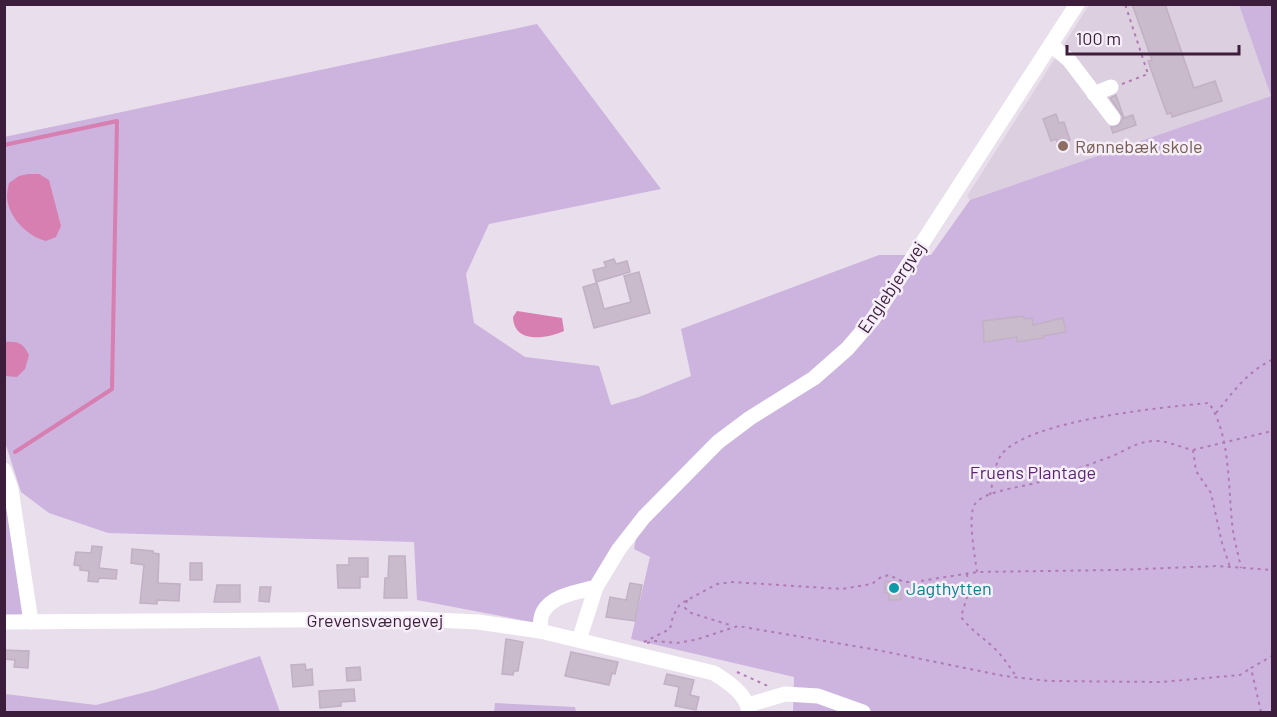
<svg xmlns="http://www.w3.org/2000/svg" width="1277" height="717" font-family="Barlow,sans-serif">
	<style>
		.built { fill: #dccfdf }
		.green { fill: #ccb4df }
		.water { fill: #d77fb0 }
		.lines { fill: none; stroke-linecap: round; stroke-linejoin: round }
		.stream { stroke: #d77fb0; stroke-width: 4 }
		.building { fill: #c9bacc; stroke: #c2b0c5; stroke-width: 1.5 }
		.path { stroke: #b07bb2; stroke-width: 2; stroke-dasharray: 3 4.5; stroke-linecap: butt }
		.minor { stroke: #fff; stroke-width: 15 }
		.education-dot { fill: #8d6e63; stroke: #f6eef8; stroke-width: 2 }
		.culture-dot { fill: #0f9aa8; stroke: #f6eef8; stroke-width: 2 }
		.labels { text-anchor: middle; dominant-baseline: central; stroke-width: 5; stroke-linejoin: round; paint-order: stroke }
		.education-label { font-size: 18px; fill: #785e54; stroke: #f6eef8; text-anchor: start }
		.street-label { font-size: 18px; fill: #3c1e3c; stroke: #f6eef8 }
		.park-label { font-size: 18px; fill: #5c2477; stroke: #f6eef8 }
		.culture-label { font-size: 18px; fill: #0d838f; stroke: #f6eef8; text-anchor: start }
	</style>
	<rect width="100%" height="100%" fill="#e9deeb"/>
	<path class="built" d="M1089 5H1239L1271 96 970 200 967 196Z"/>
	<g class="green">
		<path d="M1239 5H1272V712H793L794 677 631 639 650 557 634 549 641 512 594 582 552 596 537 623 417 600 414 542 108 533 49 513 21 492 5 442 4 137 537 24 661 189 489 224 466 274 474 323 525 357 599 366 611 405 639 397 691 376 681 329 879 255H931L970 200 1271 96Z"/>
		<path d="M4 494 25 616H5Z"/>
		<path d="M260 656 280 712H5V694L96 705 154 690Z"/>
		<path d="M495 703 575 707 576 712H494Z"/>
	</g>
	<g class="water">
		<path d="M28 174H39L49 180 61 226 56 237 46 241C28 237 8 217 7 197 7 193 8 187 9 183L19 176Z"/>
		<path d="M517 311 562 318 564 331C546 339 514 344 513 317Z"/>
		<path d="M5 342C18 341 23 343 29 355L25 369 17 377 5 376Z"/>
	</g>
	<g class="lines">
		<path class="stream" d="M4 145 117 121 112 389 15 452"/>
	</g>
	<g class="building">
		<path d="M1132 4H1165L1194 88 1215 81 1222 101 1172 117 1171 113 1167 114 1148 61 1152 60Z"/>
		<path d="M1116 95 1124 118 1133 115 1136 125 1113 133 1111 127 1119 125 1123 117 1110 98Z"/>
		<path d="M1056 114 1059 123 1064 122 1070 140 1058 144 1056 139 1051 141 1043 119Z"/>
		<path d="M614 259 616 264 627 261 630 272 596 282 593 270 606 267 604 262Z"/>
		<path d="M639 272 650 313 594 328 583 287 597 283 604 309 631 302 624 276Z"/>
		<path d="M1023 316 1024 319 1032 318 1033 325 1063 318 1066 332 1043 336V338L1017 342V337L984 342 983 321Z"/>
		<path d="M92 546 102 547 99 568 117 570 116 579 99 578 98 582 88 581 89 571 80 570V566L74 565 76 552 91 553Z"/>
		<path d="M132 549 153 551V553L159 554 158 583 180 584 179 601 157 600V604L140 603 144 565 131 563Z"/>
		<path d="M389 556H405L407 598H384L385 578H388Z"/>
		<path d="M349 558H368V577H360V588H338L337 565H349Z"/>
		<rect x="190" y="563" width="12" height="17"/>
		<path d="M897 581V584H900L901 600H889V593H885V582Z"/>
		<path d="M630 583 642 585 635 621 606 617 610 597 626 600Z"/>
		<path d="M217 585H240V602H214Z"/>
		<path d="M260 587H271L269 602 259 601Z"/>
		<path d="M506 639 523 642 518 671H514L513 675 502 674Z"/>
		<path d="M4 650 29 651 28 668 14 667 15 660 4 659Z"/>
		<path d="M571 652 618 662 615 674 612 673 609 685 565 676Z"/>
		<path d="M305 664 306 670 312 669 313 685 293 687 291 665Z"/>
		<path d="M360 667 361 680 347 681 346 668Z"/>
		<path d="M667 674 694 680 690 695 699 697 696 710 675 706 679 687 664 684Z"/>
		<path d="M354 689 355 701 341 702V706L320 708 319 691Z"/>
	</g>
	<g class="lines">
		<g class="path">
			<path d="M1122 84 1148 74 1125 4"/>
			<path d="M1216 413C1233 392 1248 371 1272 360"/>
			<path d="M1193 450 1272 431"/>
			<path d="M990 495C993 483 994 465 1001 455 1027 420 1165 407 1209 403 1230 434 1228 484 1232 522 1233 537 1238 552 1241 568"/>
			<path d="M977 572C975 557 967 515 975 504 984 491 1021 487 1036 483 1061 475 1085 466 1110 457 1125 451 1136 442 1153 441 1167 440 1179 447 1193 450L1196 471 1211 493 1222 543 1230 567"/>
			<path d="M967 574 969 590 961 617C972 631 980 635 992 646 1002 655 1009 666 1016 676"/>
			<path d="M687 600 685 608 691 613 733 626"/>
			<path d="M644 642 670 629 673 616 680 604 717 584 732 582 842 589 872 584 881 577 889 575 904 582H914L977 572 1116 570 1218 566 1272 570"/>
			<path d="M647 643 655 641 677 643 695 640 738 626 877 650 1004 676 1049 681 1161 682 1240 675 1251 668"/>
			<path d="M737 672 768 686"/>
			<path d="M1261 712 1251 668 1272 656"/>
		</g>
		<g class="minor">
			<path d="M1051 45 1069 60 1113 118"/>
			<path d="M1094 94 1111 87"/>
			<path d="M4 470 11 489 31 622"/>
			<path d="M4 622 415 619 478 622 540 631 714 673C728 682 747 694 749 712"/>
			<path d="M540 631C540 626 540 617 543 612 552 595 579 592 596 587"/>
			<path d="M579 640 596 587 619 549 644 517 718 442 750 418 814 378 847 349 873 319 1077 4"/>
			<path d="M748 705 785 694 818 696 863 712"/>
		</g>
	</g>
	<circle class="education-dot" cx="1063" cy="146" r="6"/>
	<circle class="culture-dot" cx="894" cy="588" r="6"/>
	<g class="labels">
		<g class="education-label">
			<text x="1075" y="146">Rønnebæk skole</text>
		</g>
		<g class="street-label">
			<text transform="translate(891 287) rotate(-56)">Englebjergvej</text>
			<text x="375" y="620">Grevensvængevej</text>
		</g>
		<g class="park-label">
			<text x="1033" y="472">Fruens Plantage</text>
		</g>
		<g class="culture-label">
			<text x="906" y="588">Jagthytten</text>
		</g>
	</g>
	<rect width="1277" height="717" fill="none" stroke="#3c1e3c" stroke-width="12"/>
	<path d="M1067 45v9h172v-9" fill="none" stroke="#3c1e3c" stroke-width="3"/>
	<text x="1076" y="45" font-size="18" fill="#3c1e3c" stroke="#f6eef8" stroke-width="4.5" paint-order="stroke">100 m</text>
</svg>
